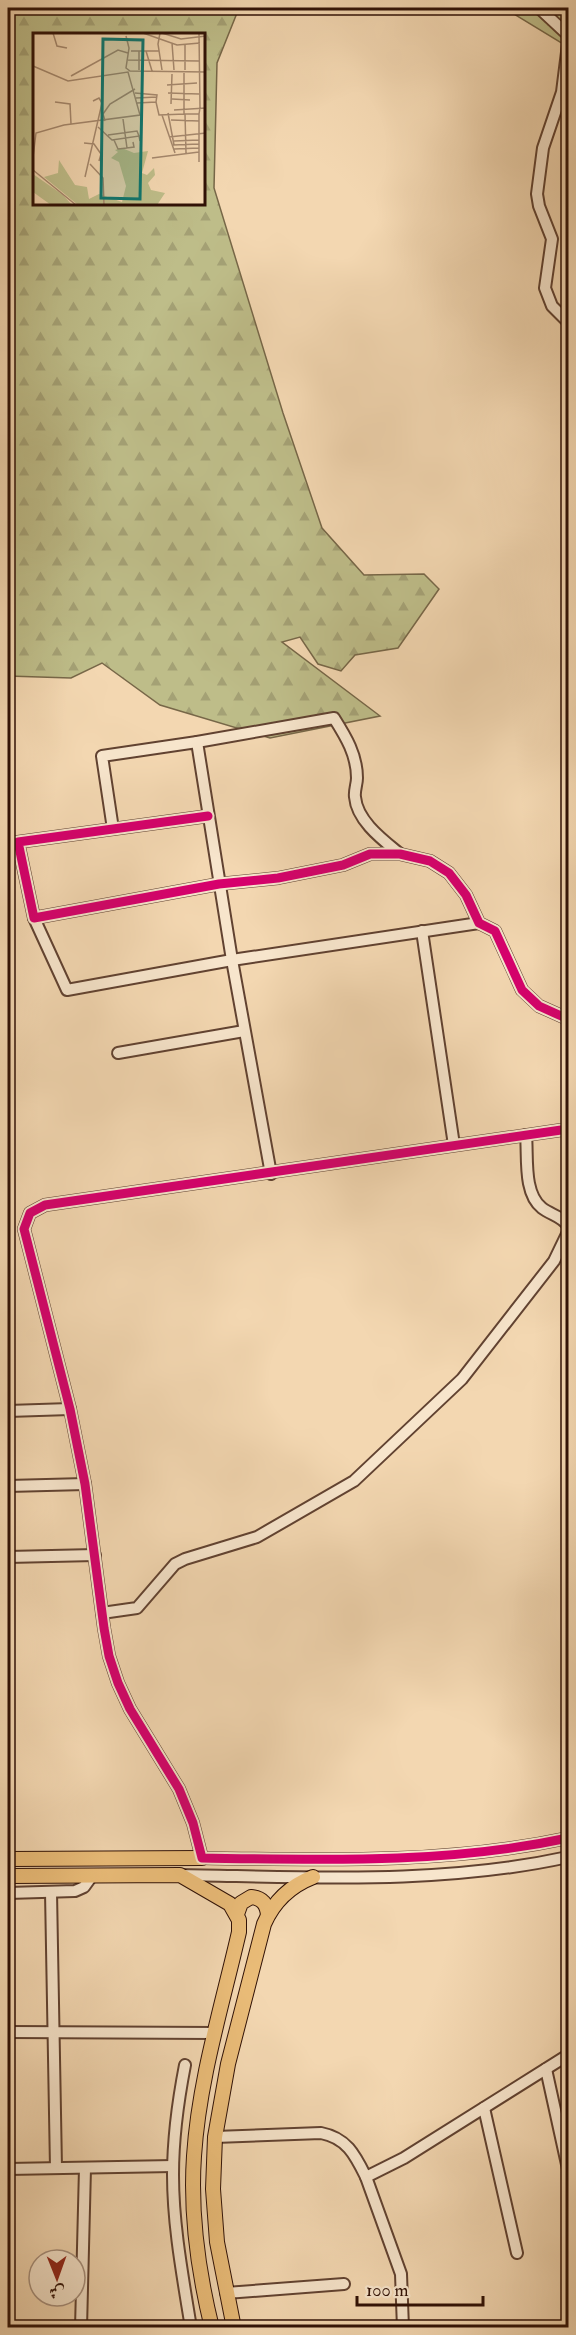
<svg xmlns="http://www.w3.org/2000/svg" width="576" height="2335" font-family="'IM FELL Double Pica',Amiri,serif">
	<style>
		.forest { fill: url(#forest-firs); stroke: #776748; stroke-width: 1.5; fill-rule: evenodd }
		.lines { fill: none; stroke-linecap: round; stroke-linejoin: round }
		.minor-casing { stroke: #614231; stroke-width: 14 }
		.major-casing { stroke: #301106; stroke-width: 16 }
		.minor { stroke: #f7e5cc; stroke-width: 10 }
		.major { stroke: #eabc78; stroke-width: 14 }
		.cycleway-casing { stroke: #f7e5cc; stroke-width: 13 }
		.cycleway { stroke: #d6006c; stroke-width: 9 }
		.inset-road { fill: none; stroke: #a5886d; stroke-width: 1.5 }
		.view { fill: #0f766e; fill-opacity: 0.15; stroke: #0f766e; stroke-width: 3 }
		.inset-edge { fill: none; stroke: #301106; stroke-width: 3 }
	</style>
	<defs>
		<pattern id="forest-firs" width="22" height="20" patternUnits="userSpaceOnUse" patternTransform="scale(1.5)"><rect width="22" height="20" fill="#bebd89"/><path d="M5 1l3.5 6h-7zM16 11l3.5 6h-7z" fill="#a4a175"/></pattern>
	</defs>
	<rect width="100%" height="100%" fill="#f3d7b1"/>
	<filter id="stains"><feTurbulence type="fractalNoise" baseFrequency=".00333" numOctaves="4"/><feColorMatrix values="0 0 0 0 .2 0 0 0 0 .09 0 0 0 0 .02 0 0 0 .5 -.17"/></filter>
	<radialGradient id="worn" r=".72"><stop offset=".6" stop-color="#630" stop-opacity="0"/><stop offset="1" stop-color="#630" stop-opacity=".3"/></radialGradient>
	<g class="forest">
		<path d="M8 8H239L217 63 214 188 283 413 322 528 364 575 424 574 439 589 398 648 355 655 341 671 318 664 300 637 282 642 380 716 270 738 160 705 102 663 71 678 8 676ZM34 34H204V204H34Z"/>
		<path d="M504 8H568V47Z"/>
	</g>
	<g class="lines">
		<defs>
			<g id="minor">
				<path d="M539 8 568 35"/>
				<path d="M568 44 562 92 543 148 537 194 539 206 552 239 545 288 552 306 568 322"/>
				<path d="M197 742 334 718C346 737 357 755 357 778 357 784 354 791 355 797 357 821 383 840 400 854"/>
				<path d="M208 816 18 842 34 918 219 884 278 878 343 865 370 854H400L430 861 449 873 466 895 479 923 495 931 522 990 539 1006 568 1019"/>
				<path d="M113 829 102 756 197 742 232 960 271 1174"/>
				<path d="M34 918 67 990 232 960 479 923"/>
				<path d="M422 931 454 1145"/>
				<path d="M118 1053 244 1031"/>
				<path d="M568 1129 45 1205 30 1213 24 1229 70 1409 85 1484 104 1628 109 1656 118 1683 130 1709 179 1789 193 1823 202 1858C326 1860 447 1864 568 1838"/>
				<path d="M526 1135C528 1157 523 1193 542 1208 551 1215 562 1216 568 1226"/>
				<path d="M8 1411 70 1409"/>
				<path d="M8 1486 85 1484"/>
				<path d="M8 1557 95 1555"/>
				<path d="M102 1613 137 1608 175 1564 185 1559 257 1537 354 1481 462 1379 554 1261 568 1232"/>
				<path d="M180 1875C311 1877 440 1885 568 1857"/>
				<path d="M51 1892 56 2168"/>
				<path d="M8 1893 75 1891 84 1887 92 1876"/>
				<path d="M8 2032 215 2033"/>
				<path d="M185 2065C178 2101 173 2138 173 2175 173 2226 183 2278 191 2328"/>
				<path d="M546 2069 568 2169"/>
				<path d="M484 2108 517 2253"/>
				<path d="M215 2137 321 2133C347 2138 355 2155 366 2177L404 2158 568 2055"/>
				<path d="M8 2169 173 2166"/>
				<path d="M366 2177 401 2274 403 2328"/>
				<path d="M226 2293 344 2284"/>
				<path d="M81 2328 85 2168"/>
			</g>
			<g id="major">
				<path d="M8 1859 202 1858"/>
				<path d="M8 1876 180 1875 230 1904 239 1920V1932C222 2006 199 2080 194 2156 190 2214 198 2271 212 2328"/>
				<path d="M237 1914 241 1903 251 1897C262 1898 267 1904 268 1915"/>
				<path d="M234 2328 217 2242 213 2189 215 2137 228 2064 264 1924C274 1901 290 1886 313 1877"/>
			</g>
		</defs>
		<use href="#minor" class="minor-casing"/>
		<use href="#major" class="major-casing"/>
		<use href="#minor" class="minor"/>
		<use href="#major" class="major"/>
		<defs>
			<g id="cycleway">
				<path d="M208 816 18 842 34 918 219 884 278 878 343 865 370 854H400L430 861 449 873 466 895 479 923 495 931 522 990 539 1006 568 1019"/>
				<path d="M568 1129 45 1205 30 1213 24 1229 70 1409 85 1484 104 1628 109 1656 118 1683 130 1709 179 1789 193 1823 202 1858C326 1860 447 1864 568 1838"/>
			</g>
		</defs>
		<use href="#cycleway" class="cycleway-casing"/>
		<use href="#cycleway" class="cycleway"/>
	</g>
	<g transform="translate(33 33)">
		<rect width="172" height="172" fill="#f3d7b1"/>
		<path d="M89 115 101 120 115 118 109 140 114 142 121 135 122 142 115 150 118 157 132 160 124 172H45L11 144 25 140 26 127 42 152 54 154 56 166 66 161 89 169 93 153 86 129 78 125 85 119 82 117ZM0 141 30 162 39 172H18L0 159Z" fill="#bebd89"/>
		<path class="inset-road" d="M20 0 24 13 34 15M110 0 144 12 167 10M127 0 125 11 129 37M129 0 148 6 173 3M166 0 167 75M93 3 96 15 93 35 97 38 173 39M139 10 141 37M98 18H126M106 18V37M113 18 119 38M95 27 166 28M0 33 35 48 95 39 107 82 31 92 3 100 0 124M152 37V12M151 40V81H166L167 75M38 43 85 17 95 20M134 52 164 50M102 60 124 62 123 69 104 70M135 60 166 61M103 65 124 64M139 66 157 67M22 69 37 71 38 91M123 69 126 82 152 81 153 120M138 71 139 41M141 77 173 75M135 80 141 112M129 82 142 120M90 86 94 115 101 114 100 109M138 87 166 88M72 88 70 81 77 71 102 56M65 94 79 107 106 103 107 108M75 102 104 98 106 103M136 104 173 100M81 107 85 116 94 115M141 108 166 107M51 110 61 111 68 121 66 128M140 112 166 111M141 116 166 115M119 125 166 119M166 129V81M57 131 70 145 71 172M0 137 43 172M52 144 69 70 66 65 60 68"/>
		<path class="view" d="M70 6 110 7 107 166 68 165Z"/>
		<rect width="172" height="172" class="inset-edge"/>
	</g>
	<rect width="576" height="2335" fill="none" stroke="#f3d7b1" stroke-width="30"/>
	<rect x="9" y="9" width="558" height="2317" fill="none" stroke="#301106" stroke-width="3"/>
	<rect x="15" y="15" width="546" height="2305" fill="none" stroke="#301106" stroke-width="1.5"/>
	<g transform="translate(57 2278) rotate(179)"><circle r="28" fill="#f7e5cc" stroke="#a7907d" stroke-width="1.5"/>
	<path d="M0-4.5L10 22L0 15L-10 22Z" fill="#8f2418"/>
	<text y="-9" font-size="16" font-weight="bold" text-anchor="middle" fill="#301106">ش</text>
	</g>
	<path d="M357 2296v9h126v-9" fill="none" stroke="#301106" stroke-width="3"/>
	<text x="366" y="2296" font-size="18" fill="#301106" stroke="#f7e5cc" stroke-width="4.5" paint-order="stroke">100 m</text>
	<rect width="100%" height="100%" filter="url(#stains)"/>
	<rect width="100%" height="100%" fill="url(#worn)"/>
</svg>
